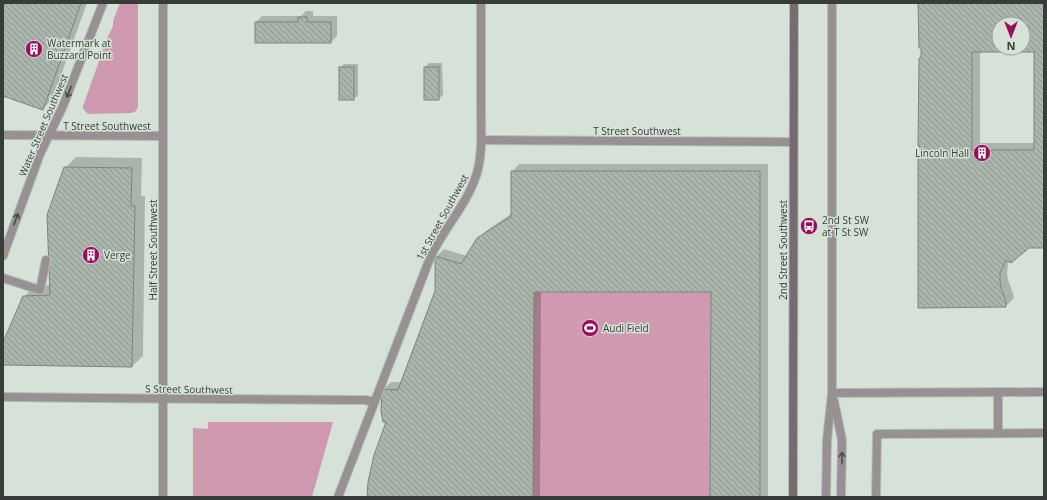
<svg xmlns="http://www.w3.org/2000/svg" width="1047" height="500" font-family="'Open Sans',sans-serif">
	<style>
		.green { fill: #cf9aaf }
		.shadow { fill: #0003; fill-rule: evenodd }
		.building { fill: url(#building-back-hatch); stroke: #7a857c; fill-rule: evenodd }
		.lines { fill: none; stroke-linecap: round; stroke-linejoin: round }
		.lane-casing { stroke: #b3beb5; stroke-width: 10 }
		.street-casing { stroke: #b3beb5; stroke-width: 10 }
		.secondary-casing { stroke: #b3beb5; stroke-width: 10 }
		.lane { stroke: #989194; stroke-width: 8 }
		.street { stroke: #989194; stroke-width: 8 }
		.secondary { stroke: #766c70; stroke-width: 8 }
		.oneway { stroke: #4b4e4b }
		.labels { text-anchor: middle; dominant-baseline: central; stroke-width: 3; stroke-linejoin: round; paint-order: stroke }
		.poi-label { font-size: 10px; fill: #383d39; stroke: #d6e2d8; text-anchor: start }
		.street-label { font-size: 10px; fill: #383d39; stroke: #d6e2d8 }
	</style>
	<defs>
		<pattern id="building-back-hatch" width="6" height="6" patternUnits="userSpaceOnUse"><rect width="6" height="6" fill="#aab6ac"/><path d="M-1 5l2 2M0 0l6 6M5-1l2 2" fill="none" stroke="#8b958d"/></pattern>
	</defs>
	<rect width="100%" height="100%" fill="#d6e2d8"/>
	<g class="green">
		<path d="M120 3H138V106C137 110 136 112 131 113L88 114 83 109V106L108 36 113 26V21Z"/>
		<path d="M511 171H760V497H367C369 471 377 447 386 423L383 422 381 411 382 389H398L435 291V256L461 264 477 238 507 219 511 217Z"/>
		<path d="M208 422H333L312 497H193V428L208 429Z"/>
	</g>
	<g class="shadow">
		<path d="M3 3H87L53 98 43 109 3 95Z"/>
		<path d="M919 3H1044V247H1028L1009 261 1008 264 1007 274 1008 280 1013 293 1014 298 1006 306 919 157 922 155 921 146H919L920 58 922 55ZM999 24H1023V48H999ZM980 51H1035V143H980Z"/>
		<path d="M306 11H313V16H337V36L331 42 256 22 262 16H301Z"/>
		<path d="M429 63H442L443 95 439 99 425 67Z"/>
		<path d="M344 64H358V95L354 99 340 68Z"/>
		<path d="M76 157 142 158 141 196H145L143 356 132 366 3 364V345L24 297 34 286 50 285 65 168Z"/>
		<path d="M519 164H768V497H711L712 291H541L540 497H368L387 421 383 390 391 382H402L436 291V257L444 249 467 256 478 239 486 231 512 213V172Z"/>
	</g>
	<g class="building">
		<path d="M3 3H81L43 110 3 96Z"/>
		<path d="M918 3H1044V248H1029L1011 263 1006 260 1000 273V282L1001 288 1006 301V307L918 308V157H921L920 147 918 146 919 58H921V48H919ZM999 24H1023V48H999ZM972 52H1034V150H972Z"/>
		<path d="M298 17H307V22H331V43H255V22H298Z"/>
		<rect x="339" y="67" width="15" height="33"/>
		<rect x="424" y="67" width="15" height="33"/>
		<path d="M64 167 132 168 131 206H135L132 367 3 365V342L23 296 50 295 47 215Z"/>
		<path d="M511 171H760V497H710L711 292H534L533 497H367L368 482 374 455 386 422H383L381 411 382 389 398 390 435 291V256L461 264 477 238 507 219 511 217Z"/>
	</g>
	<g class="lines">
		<defs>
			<g id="lane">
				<path d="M3 278 40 290 46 260"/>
				<path d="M834 401 842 440 841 497"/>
				<path d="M998 433V392"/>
				<path d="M826 497 827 440 832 393V3"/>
				<path d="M876 497 877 434 1044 433"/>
			</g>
			<g id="street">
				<path d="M163 3V497"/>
				<path d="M3 135 163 136"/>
				<path d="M481 140 793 142"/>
				<path d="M3 256 40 154 63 106 103 3"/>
				<path d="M832 393 1044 392"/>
				<path d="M3 397C119 398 235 400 351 400H365L374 402"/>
				<path d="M338 497 430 258C443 229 466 206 476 176 483 155 481 129 481 106 481 72 481 37 481 3"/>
			</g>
			<path id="secondary" d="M793 497 794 3"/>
		</defs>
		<use href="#lane" class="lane-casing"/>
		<use href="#street" class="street-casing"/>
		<use href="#secondary" class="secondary-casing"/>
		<use href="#lane" class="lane"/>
		<use href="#street" class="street"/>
		<use href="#secondary" class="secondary"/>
	</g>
	<defs><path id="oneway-shaft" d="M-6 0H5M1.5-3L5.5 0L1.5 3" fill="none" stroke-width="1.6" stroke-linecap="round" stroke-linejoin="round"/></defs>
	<g class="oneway">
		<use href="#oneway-shaft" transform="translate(69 92) rotate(111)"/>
		<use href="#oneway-shaft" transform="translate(16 219) rotate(-70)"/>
		<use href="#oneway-shaft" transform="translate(842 458) rotate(-90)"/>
	</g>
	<defs>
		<symbol id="building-disc" viewBox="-11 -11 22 22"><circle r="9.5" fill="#9b0e5f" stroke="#d6e2d8"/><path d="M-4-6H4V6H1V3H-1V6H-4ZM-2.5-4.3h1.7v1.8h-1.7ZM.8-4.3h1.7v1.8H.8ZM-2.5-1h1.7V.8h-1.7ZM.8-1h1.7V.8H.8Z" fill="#fff"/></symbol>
		<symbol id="bus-disc" viewBox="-11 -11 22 22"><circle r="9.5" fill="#9b0e5f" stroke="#d6e2d8"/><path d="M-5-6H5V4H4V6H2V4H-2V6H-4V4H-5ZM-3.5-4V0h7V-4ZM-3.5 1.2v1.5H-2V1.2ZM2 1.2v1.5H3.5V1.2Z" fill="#fff"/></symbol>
		<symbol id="stadium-disc" viewBox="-11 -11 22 22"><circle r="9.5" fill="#9b0e5f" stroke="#d6e2d8"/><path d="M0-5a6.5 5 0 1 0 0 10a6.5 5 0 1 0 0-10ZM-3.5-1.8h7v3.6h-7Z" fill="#fff"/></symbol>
	</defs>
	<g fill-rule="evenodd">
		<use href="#building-disc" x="24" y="39" width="20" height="20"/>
		<use href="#building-disc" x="972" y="143" width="20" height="20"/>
		<use href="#bus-disc" x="799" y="216" width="20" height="20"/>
		<use href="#building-disc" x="81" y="245" width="20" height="20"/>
		<use href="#stadium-disc" x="580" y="318" width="20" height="20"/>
	</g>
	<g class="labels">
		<g class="poi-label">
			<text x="47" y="43">Watermark at<tspan x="47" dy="12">Buzzard Point</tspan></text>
			<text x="969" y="153" text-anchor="end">Lincoln Hall</text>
			<text x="822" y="220">2nd St SW<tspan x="822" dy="12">at T St SW</tspan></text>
			<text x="104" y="255">Verge</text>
			<text x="603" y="328">Audi Field</text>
		</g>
		<g class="street-label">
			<text transform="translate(43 125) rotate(-67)">Water Street Southwest</text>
			<text x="107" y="126">T Street Southwest</text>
			<text x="637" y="131">T Street Southwest</text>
			<text transform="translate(442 217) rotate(-61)">1st Street Southwest</text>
			<text transform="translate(153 250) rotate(-90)">Half Street Southwest</text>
			<text transform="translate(783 250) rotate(-90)">2nd Street Southwest</text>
			<text transform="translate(189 389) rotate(1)">S Street Southwest</text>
		</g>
	</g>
	<rect width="1047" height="500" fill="none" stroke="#383d39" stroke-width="8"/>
	<g transform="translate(1011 36) rotate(180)"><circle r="19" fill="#d6e2d8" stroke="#97a098"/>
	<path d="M0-3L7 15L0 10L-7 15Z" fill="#9b0e5f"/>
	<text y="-6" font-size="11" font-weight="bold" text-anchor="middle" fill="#383d39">N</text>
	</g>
</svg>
